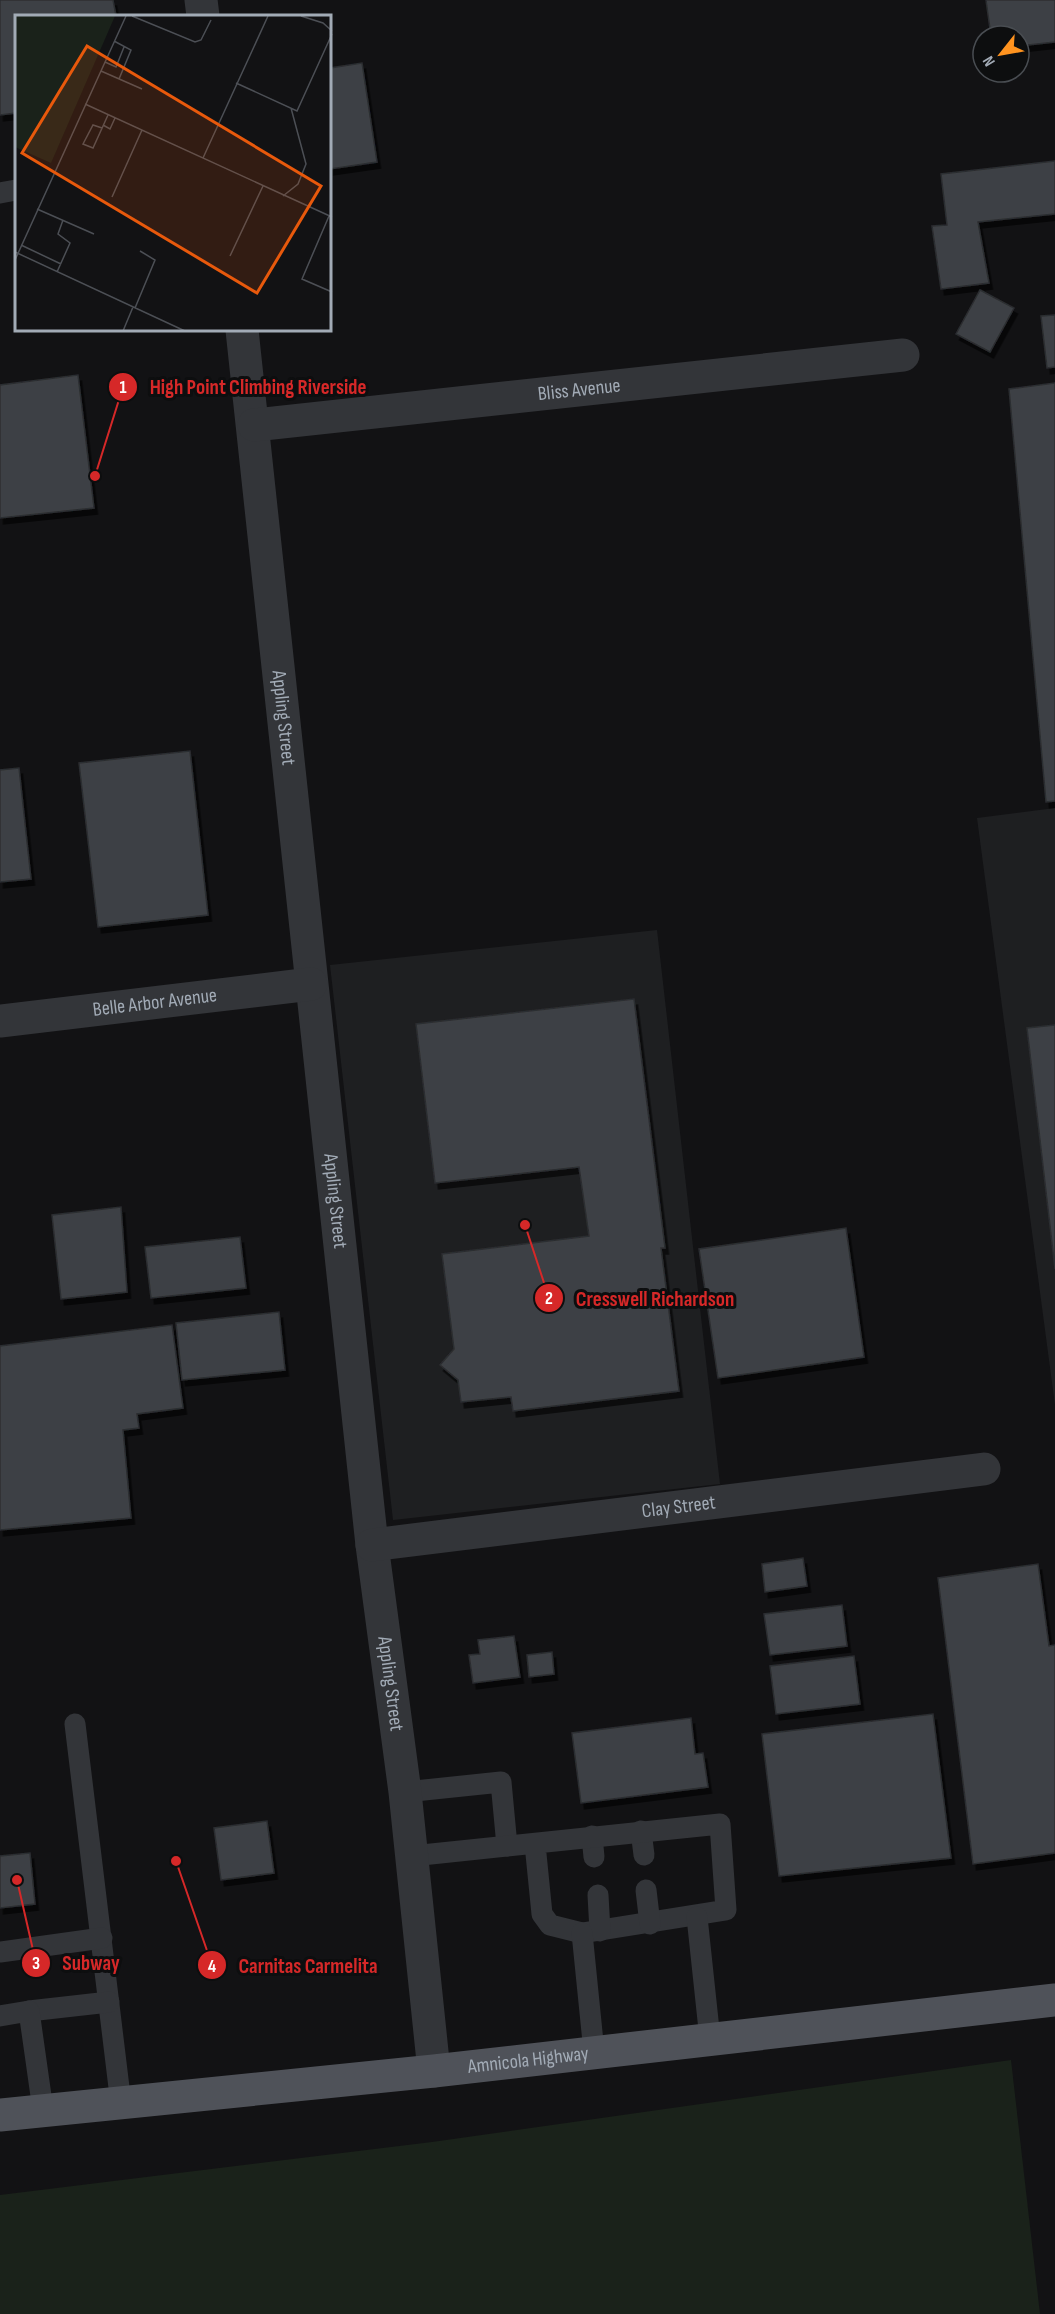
<svg xmlns="http://www.w3.org/2000/svg" width="1055" height="2314" font-family="'Sofia Sans Condensed',sans-serif">
	<style>
		.built { fill: #1e1f21 }
		.green { fill: #1a221a }
		.building { fill: #3e4144; stroke: #2c2d30; stroke-width: 1.5; filter: url(#shadow) }
		.lines { fill: none; stroke-linecap: round; stroke-linejoin: round }
		.lane { stroke: #333539; stroke-width: 21 }
		.street { stroke: #333539; stroke-width: 33 }
		.primary { stroke: #4f5259; stroke-width: 33 }
		.labels { text-anchor: middle; dominant-baseline: central; stroke-width: 6; stroke-linejoin: round; paint-order: stroke }
		.street-label { font-size: 20px; fill: #a2abb6; stroke: #0d0e0f }
		.inset-road { fill: none; stroke: #4c4f55; stroke-width: 1.5 }
		.view { fill: #e8590c; fill-opacity: 0.15; stroke: #e8590c; stroke-width: 3 }
		.inset-edge { fill: none; stroke: #a2abb6; stroke-width: 3 }
		.leader { fill: none; stroke: #d62828; stroke-width: 2 }
		.callout-dot { fill: #d62828; stroke: #0d0e0f; stroke-width: 2 }
		.mark-label { font-size: 18px; text-anchor: middle; font-weight: bold; fill: #fff }
		.callout-label { font-size: 21px; text-anchor: middle; font-weight: bold; fill: #d62828; stroke: #0d0e0f; stroke-width: 6; stroke-linejoin: round; paint-order: stroke }
	</style>
	<defs>
		<filter id="shadow"><feDropShadow dx="3.5" dy="6" stdDeviation="0" flood-color="#0009"/></filter>
	</defs>
	<rect width="100%" height="100%" fill="#121214"/>
	<g class="built">
		<path d="M1055 808V1405L977 818Z"/>
		<path d="M657 930 720 1484 393 1520 330 965Z"/>
	</g>
	<path class="green" d="M1011 2060 1040 2314H0V2195L432 2142Z"/>
	<g class="building">
		<path d="M0 0H113L116 16H16V113L0 115Z"/>
		<path d="M986 0H1055V42L1019 46V36H991Z"/>
		<path d="M362 63 377 162 330 169V68Z"/>
		<path d="M1055 161V214L978 222 989 283 941 289 932 226 947 225 941 174Z"/>
		<path d="M980 290 1014 308 990 352 956 334Z"/>
		<path d="M1055 315V367L1047 368 1041 316Z"/>
		<path d="M78 375 94 508 0 518V385Z"/>
		<path d="M1055 383V801L1046 802 1009 389Z"/>
		<path d="M190 751 208 915 98 927 79 763Z"/>
		<path d="M19 768 31 879 0 882V770Z"/>
		<path d="M634 999 665 1248H661L679 1391 513 1411 511 1397 461 1402 458 1380 440 1365 454 1349 442 1254 589 1236 579 1167 435 1183 416 1024Z"/>
		<path d="M1055 1025V1269L1027 1028Z"/>
		<path d="M121 1207 127 1292 61 1299 52 1215Z"/>
		<path d="M846 1228 864 1357 718 1378 699 1249Z"/>
		<path d="M240 1237 246 1288 151 1298 145 1247Z"/>
		<path d="M279 1312 285 1370 182 1380 176 1323Z"/>
		<path d="M172 1325 183 1408 137 1414 139 1428 123 1430 131 1518 0 1530V1346Z"/>
		<path d="M803 1558 807 1586 765 1592 762 1564Z"/>
		<path d="M1038 1564 1049 1646 1055 1645V1853L973 1864 938 1578Z"/>
		<path d="M842 1605 847 1646 770 1655 764 1614Z"/>
		<path d="M514 1636 520 1677 473 1683 469 1655 480 1654 478 1640Z"/>
		<path d="M552 1652 554 1674 529 1677 527 1655Z"/>
		<path d="M854 1656 860 1704 776 1714 770 1666Z"/>
		<path d="M933 1714 951 1858 779 1876 762 1734Z"/>
		<path d="M691 1718 695 1754 703 1753 708 1787 581 1803 572 1733Z"/>
		<path d="M267 1821 274 1873 221 1880 214 1828Z"/>
		<path d="M30 1853 35 1904 0 1908V1856Z"/>
	</g>
	<g class="lines">
		<g class="lane">
			<path d="M0 193 16 190"/>
			<path d="M75 1724 121 2104"/>
			<path d="M405 1792 501 1782 507 1846"/>
			<path d="M641 1831 644 1855"/>
			<path d="M592 1836 594 1857"/>
			<path d="M412 1856 720 1824 726 1910 582 1933 550 1925 542 1914 535 1844"/>
			<path d="M646 1890 650 1924"/>
			<path d="M598 1895 600 1931"/>
			<path d="M697 1917 710 2039"/>
			<path d="M582 1933 594 2052"/>
			<path d="M0 1952 102 1938"/>
			<path d="M29 2011 109 2002"/>
			<path d="M0 2016 29 2011 43 2110"/>
		</g>
		<g class="street">
			<path d="M201 0 203 16"/>
			<path id="s1" d="M242 330 372 1545 405 1792 434 2071"/>
			<path id="s2" d="M254 425 903 355"/>
			<path id="s3" d="M0 1021 311 984"/>
			<path id="s4" d="M372 1545 984 1469"/>
		</g>
		<path class="primary" id="s5" d="M0 2115 434 2071 1055 2000"/>
	</g>
	<g class="labels">
		<g class="street-label">
			<text stroke="none"><textPath href="#s2" startOffset="327">Bliss Avenue</textPath></text>
			<text stroke="none"><textPath href="#s1" startOffset="390">Appling Street</textPath></text>
			<text stroke="none"><textPath href="#s3" startOffset="156">Belle Arbor Avenue</textPath></text>
			<text stroke="none"><textPath href="#s1" startOffset="876">Appling Street</textPath></text>
			<text stroke="none"><textPath href="#s4" startOffset="309">Clay Street</textPath></text>
			<text stroke="none"><textPath href="#s1" startOffset="1362">Appling Street</textPath></text>
			<text stroke="none"><textPath href="#s5" startOffset="531">Amnicola Highway</textPath></text>
		</g>
	</g>
	<g transform="translate(15 15)">
		<rect width="316" height="316" fill="#121214"/>
		<path d="M0 1H100L36 148 0 132Z" fill="#1a221a"/>
		<path class="inset-road" d="M117 1 180 27 186 25 196 5M286 1 308 8 317 16M99 26 116 35 104 64M90 47 101 52 109 32M86 56 127 74M221 68 282 96 317 19M70 89 317 202M88 110 95 114 100 103M87 113 78 110 68 129 78 133 93 100M188 143 253 1M268 181 283 169 291 149 276 93M97 182 127 115M22 194 79 219M314 201 287 264 317 277M6 230 46 249M0 237 170 316M215 241 248 171M0 245 111 1M42 257 55 228 43 219 48 205M120 293 140 245 125 236M108 316 118 292"/>
		<path class="view" d="M72 31 306 171 242 278 7 138Z"/>
		<rect width="316" height="316" class="inset-edge"/>
	</g>
	<path class="leader" d="M95 476L123 387M525 1225L549 1298M17 1880L36 1963M176 1861L212 1965"/>
	<g class="callout-dot">
		<circle cx="95" cy="476" r="6"/>
		<circle cx="525" cy="1225" r="6"/>
		<circle cx="17" cy="1880" r="6"/>
		<circle cx="176" cy="1861" r="6"/>
		<circle cx="123" cy="387" r="15"/>
		<circle cx="549" cy="1298" r="15"/>
		<circle cx="36" cy="1963" r="15"/>
		<circle cx="212" cy="1965" r="15"/>
	</g>
	<g class="mark-label">
		<text x="123" y="393">1</text>
		<text x="549" y="1304">2</text>
		<text x="36" y="1969">3</text>
		<text x="212" y="1972">4</text>
	</g>
	<g class="callout-label">
		<text x="258" y="394">High Point Climbing Riverside</text>
		<text x="655" y="1306">Cresswell Richardson</text>
		<text x="91" y="1970">Subway</text>
		<text x="308" y="1973">Carnitas Carmelita</text>
	</g>
	<g transform="translate(1001 54) rotate(239)"><circle r="28" fill="#0d0e0f" stroke="#494d52" stroke-width="1.5"/>
	<path d="M0-4.5L10 22L0 15L-10 22Z" fill="#ff931f"/>
	<text y="-9" font-size="16" font-weight="bold" text-anchor="middle" fill="#a2abb6">N</text>
	</g>
</svg>
